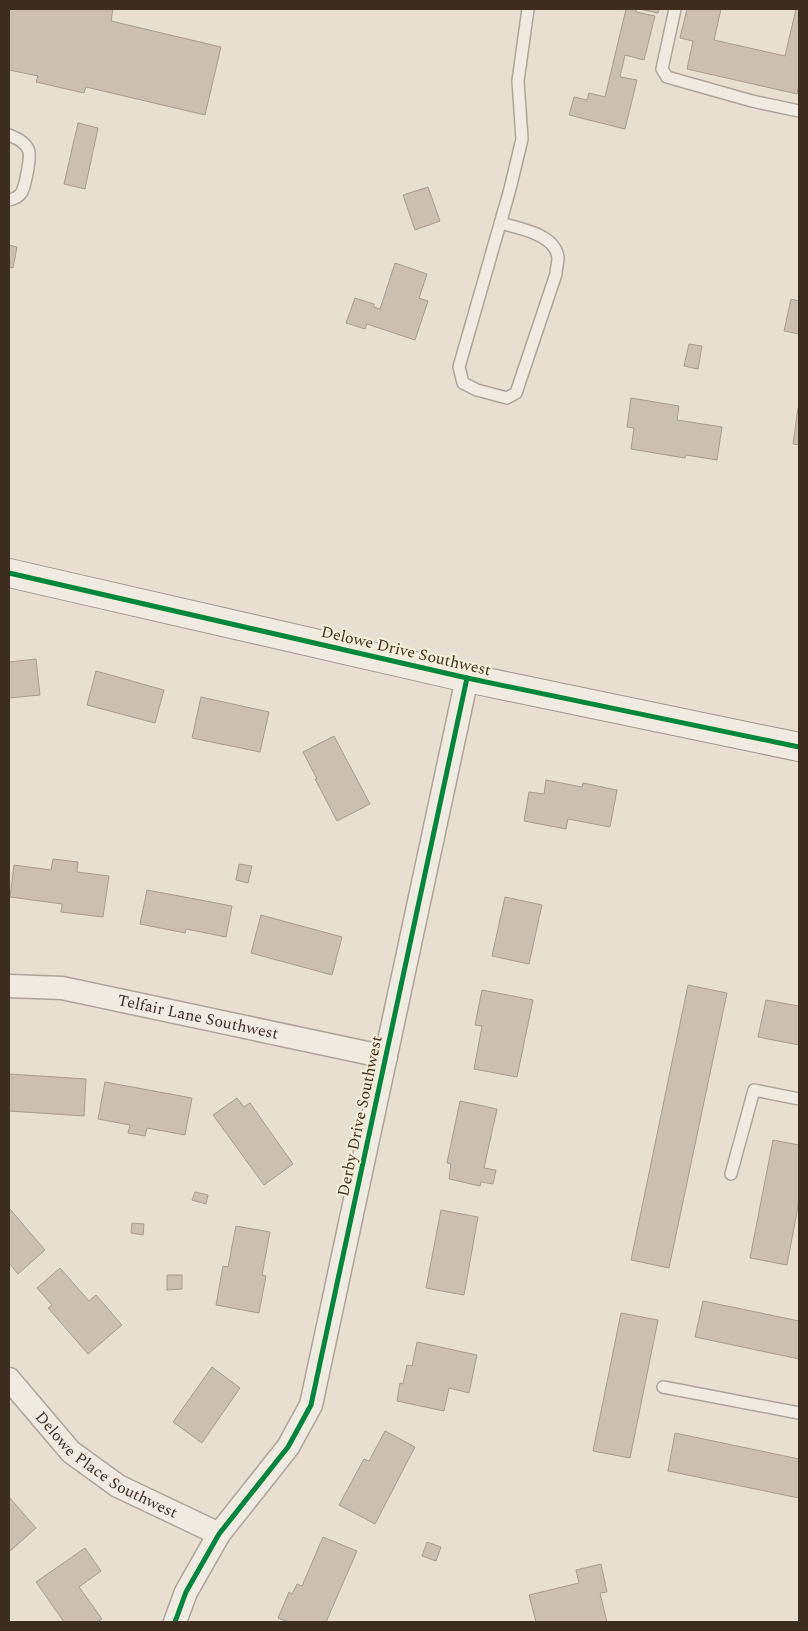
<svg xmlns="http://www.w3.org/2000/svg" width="808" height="1631" font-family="Spectral,serif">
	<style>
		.building { fill: #cbbfb2; stroke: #a89c90 }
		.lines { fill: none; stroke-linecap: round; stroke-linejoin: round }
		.lane-casing { stroke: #ada599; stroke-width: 14 }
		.street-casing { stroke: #ada599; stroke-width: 25 }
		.secondary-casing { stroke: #9c958a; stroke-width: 30 }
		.lane { stroke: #efebe3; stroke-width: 11 }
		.street { stroke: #efebe3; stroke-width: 22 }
		.secondary { stroke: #efebe3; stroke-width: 28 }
		.cycleway-casing { stroke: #f7eed8; stroke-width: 8 }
		.cycleway { stroke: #00873e; stroke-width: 5 }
		.labels { text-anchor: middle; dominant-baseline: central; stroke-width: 4; stroke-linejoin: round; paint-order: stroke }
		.street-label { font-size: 16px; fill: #3d2e20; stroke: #f7eed8 }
	</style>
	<rect width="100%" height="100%" fill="#e7e0d1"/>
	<g class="building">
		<path d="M9 9H113L111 21 221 47 205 115 86 87 84 93 36 82 38 76 9 70Z"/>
		<path d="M626 9H636V12L655 16 644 60 625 55 620 77 637 80 625 129 569 115 574 97 587 100 589 93 605 97Z"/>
		<path d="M639 9H659L658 13Z"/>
		<path d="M687 9H721L714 40 785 56 796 9H799V85L797 94 687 69 693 41 680 38Z"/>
		<path d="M78 123 98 128 85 189 64 184Z"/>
		<path d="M428 187 440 221 415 230 403 195Z"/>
		<path d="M9 245 17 247 13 268 9 267Z"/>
		<path d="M395 263 427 274 419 298 428 301 415 340 367 324 365 329 346 323 355 298 374 304V307L380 309Z"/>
		<path d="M791 299 799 301V334L784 331Z"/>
		<path d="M689 344 702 346 698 369 684 366Z"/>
		<path d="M631 398 679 406 677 420 722 427 717 460 686 455 685 458 631 449 634 428 627 427Z"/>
		<path d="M798 408H799V445L793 444Z"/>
		<path d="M36 659 40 695 9 698V662Z"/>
		<path d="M96 671 164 690 155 723 87 705Z"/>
		<path d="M201 697 269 712 260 752 192 738Z"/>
		<path d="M334 736 370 804 337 821 315 779H317L303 752Z"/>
		<path d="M546 780 582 787 583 783 617 790 610 827 568 819 566 829 524 821 529 792 544 794Z"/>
		<path d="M53 859 78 862 77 872 109 876 103 917 61 912 62 904 10 897 14 865 51 870Z"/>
		<path d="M239 864 252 866 248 883 236 880Z"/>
		<path d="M147 890 232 906 226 937 186 929 185 933 140 924Z"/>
		<path d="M505 897 542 905 529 964 492 956Z"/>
		<path d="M261 915 342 937 332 975 251 953Z"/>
		<path d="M688 985 727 993 669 1268 631 1260Z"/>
		<path d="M482 990 533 1000 517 1077 474 1069 482 1026 475 1025Z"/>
		<path d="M766 1000 799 1006V1045L758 1037Z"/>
		<path d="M9 1074 86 1079 84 1116 9 1111Z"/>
		<path d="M105 1082 192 1098 185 1135 147 1128 145 1136 128 1133 130 1125 98 1119Z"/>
		<path d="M237 1098 244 1107 250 1103 293 1164 264 1185 213 1115Z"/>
		<path d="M460 1101 497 1109 484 1168 496 1170 493 1184 481 1182 480 1186 449 1179 451 1164 447 1163Z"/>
		<path d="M773 1140 799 1145V1201L787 1265 750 1258Z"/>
		<path d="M195 1192 208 1195 206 1204 192 1200Z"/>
		<path d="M9 1208 45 1250 18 1274 9 1263Z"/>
		<path d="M441 1210 478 1217 464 1295 426 1288Z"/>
		<path d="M132 1223 144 1224 143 1235 131 1233Z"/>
		<path d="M236 1226 270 1232 262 1275 266 1276 259 1313 216 1305 223 1266 228 1267Z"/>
		<path d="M60 1268 89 1301 96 1295 122 1325 88 1354 48 1308 52 1305 37 1288Z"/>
		<path d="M167 1275H182V1289L167 1290Z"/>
		<path d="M703 1301 799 1321V1359L695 1337Z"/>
		<path d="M621 1313 658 1320 630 1458 593 1451Z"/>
		<path d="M417 1342 477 1355 469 1393 449 1388 444 1411 397 1401 400 1383 403 1384 407 1365 412 1366Z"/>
		<path d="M212 1367 240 1388 202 1443 173 1422Z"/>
		<path d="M385 1431 415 1447 375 1524 339 1505 364 1459 369 1461Z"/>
		<path d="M675 1433 799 1459V1498L668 1471Z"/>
		<path d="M9 1497 36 1528 9 1552Z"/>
		<path d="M323 1537 357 1551 326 1622H288L278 1618 289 1592 292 1594 297 1584 302 1586Z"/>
		<path d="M427 1542 441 1547 436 1561 422 1556Z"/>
		<path d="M85 1548 101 1571 79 1587 102 1619 97 1622H64L36 1582Z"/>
		<path d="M601 1564 607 1592 600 1593 607 1622H536L529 1595 579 1583 576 1570Z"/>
	</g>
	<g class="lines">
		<defs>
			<g id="lane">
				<path d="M675 9 662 69 667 77 752 101 799 111"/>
				<path d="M9 135C16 138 24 141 28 149 32 155 25 185 22 192 19 197 14 199 9 200"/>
				<path d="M500 223C518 228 556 234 558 258 558 263 556 269 556 274L516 393 507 398 477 390 463 383 459 367 510 189 522 139 518 81 528 9"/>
				<path d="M731 1174 754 1090 799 1099"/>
				<path d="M663 1387 799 1413"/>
			</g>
			<g id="street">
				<path id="s1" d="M9 986 62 988 386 1057"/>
				<path id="s2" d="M9 1379 71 1452 118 1486 219 1534"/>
				<path d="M175 1622 186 1592 219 1534 288 1447 311 1405 467 678"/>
			</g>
			<path id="secondary" d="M9 573 467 678 799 747"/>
		</defs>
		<use href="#lane" class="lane-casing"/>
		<use href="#street" class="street-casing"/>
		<use href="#secondary" class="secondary-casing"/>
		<use href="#lane" class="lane"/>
		<use href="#street" class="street"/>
		<use href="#secondary" class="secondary"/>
		<defs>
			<g id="cycleway">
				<path d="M9 573 467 678 799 747"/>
				<path d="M175 1622 186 1592 219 1534 288 1447 311 1405 467 678"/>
			</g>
		</defs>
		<use href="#cycleway" class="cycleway-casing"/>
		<use href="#cycleway" class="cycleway"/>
	</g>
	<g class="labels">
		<g class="street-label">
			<text transform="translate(406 651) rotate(13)">Delowe Drive Southwest</text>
			<text stroke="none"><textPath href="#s1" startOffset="192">Telfair Lane Southwest</textPath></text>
			<text transform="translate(360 1116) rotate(-78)">Derby Drive Southwest</text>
			<text stroke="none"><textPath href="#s2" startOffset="132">Delowe Place Southwest</textPath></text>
		</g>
	</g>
	<rect width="808" height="1631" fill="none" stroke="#3d2e20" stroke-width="20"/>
</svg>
